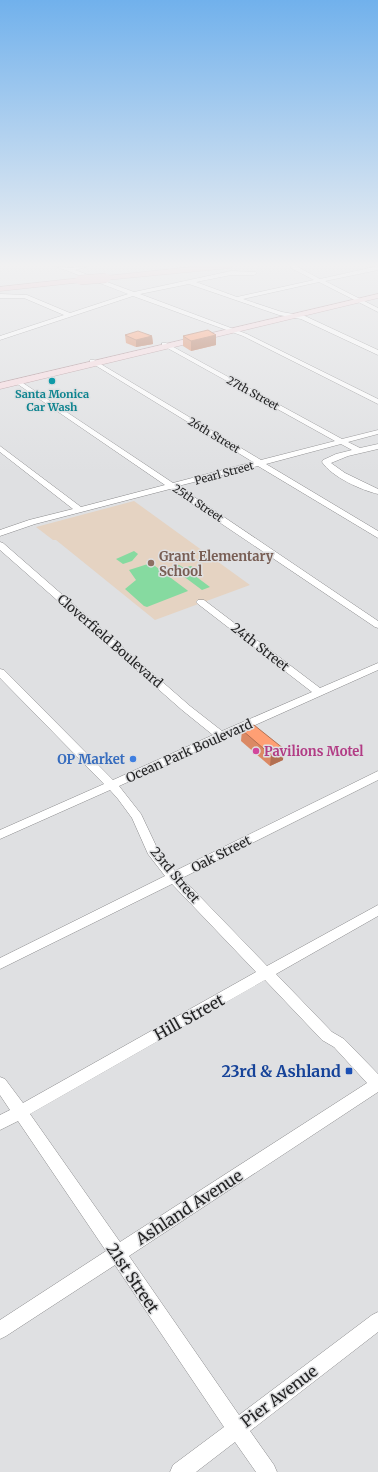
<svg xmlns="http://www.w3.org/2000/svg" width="378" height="1472" font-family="Merriweather,serif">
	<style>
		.education { fill: #e5d3c2 }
		.green { fill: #86daa0 }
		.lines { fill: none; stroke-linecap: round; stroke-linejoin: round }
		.minor-casing { stroke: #8a8a8c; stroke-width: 1 }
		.major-casing { stroke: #ab8b90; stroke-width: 1 }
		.highway-casing { stroke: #ab8b90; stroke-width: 1 }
		.minor { fill: #fff; fill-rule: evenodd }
		.major { fill: #f8dadf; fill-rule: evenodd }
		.highway { fill: #f3c2ca; fill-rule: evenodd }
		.highway-bridge-casing { stroke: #ab8b90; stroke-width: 10; stroke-linecap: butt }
		.highway-bridge { stroke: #f3c2ca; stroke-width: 9 }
		.wall { fill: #db8964 }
		.shaded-wall { fill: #b26f51 }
		.building { fill: #ff9f74; stroke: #b26f51 }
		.culture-dot { fill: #0f9aa8; stroke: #dfe0e2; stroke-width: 1.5 }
		.education-dot { fill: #8d6e63; stroke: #dfe0e2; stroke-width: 1.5 }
		.hotel-dot { fill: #d1479c; stroke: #dfe0e2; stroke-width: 1.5 }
		.shop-dot { fill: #3f7fe0; stroke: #dfe0e2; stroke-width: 1.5 }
		.transit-dot { fill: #1a4fb4; stroke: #dfe0e2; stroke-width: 1.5 }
		.labels { text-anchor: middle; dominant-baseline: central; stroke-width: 3; stroke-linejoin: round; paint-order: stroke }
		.far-street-label { font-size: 11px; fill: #242425; stroke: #dfe0e2 }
		.far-culture-label { font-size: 11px; font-weight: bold; fill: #0d838f; stroke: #dfe0e2 }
		.education-label { font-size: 13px; font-weight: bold; fill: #785e54; stroke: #dfe0e2; text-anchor: start }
		.street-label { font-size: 13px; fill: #242425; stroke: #dfe0e2 }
		.hotel-label { font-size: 13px; font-weight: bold; fill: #b23c85; stroke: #dfe0e2; text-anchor: start }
		.shop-label { font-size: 13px; font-weight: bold; fill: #366cbe; stroke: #dfe0e2; text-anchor: end }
		.near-street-label { font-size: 16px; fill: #242425; stroke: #dfe0e2 }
		.near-transit-label { font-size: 16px; font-weight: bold; fill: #164399; stroke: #dfe0e2; text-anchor: end }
	</style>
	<rect width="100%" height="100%" fill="#dfe0e2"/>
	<path class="education" d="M134 501 250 585 155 620 56 540H53L36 527Z"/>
	<g class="green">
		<path d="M134 551 138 554 132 561 123 564 116 559Z"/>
		<path d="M151 563 187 590 188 591 147 607 144 606 125 589 136 580 129 570Z"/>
		<path d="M179 565 184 568 191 566 197 570 190 572 210 587 202 590 171 567Z"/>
	</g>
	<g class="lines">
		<defs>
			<g id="minor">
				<path d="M55 266 69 268 90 266 75 270 134 292 231 271 256 272 257 273 254 275H231L196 282 237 297 314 280 291 268V266H296L320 279 378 266V270L325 281 378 308V312L319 282 243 299 282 312 305 316 378 350V355L301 319 279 315 189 284 140 294 247 334 378 399V404L243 336 133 296 0 340V336L64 315 24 298H0V294L27 295 70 313 128 294Z"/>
				<path d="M162 343H166L342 439 378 430V434L348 442 360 448 378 444V449L348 456 331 463 345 473 378 489V494C361 490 332 477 322 462L323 460 336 454 352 450 341 444 266 464 378 531V538L258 466 178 486 378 621V628L375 627 170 489 35 524 0 536V530L29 520 73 509 0 452V446L81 507 165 485 16 383V381H20L173 483 253 462 90 362V360H94L261 460 335 441 162 345Z"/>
				<path d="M0 542 3 543 190 706 222 731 312 692 198 604 196 602 198 600H204L320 688 378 663V670L119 786 141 814 159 852 175 871 378 771V780L182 878 267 966 378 905V916L276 974 332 1032 344 1039 378 1074V1092L129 1256 239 1415 372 1315 378 1312V1332L250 1431 274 1465 277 1472H256L235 1442 196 1472H170L173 1465 224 1427 115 1265 6 1336 0 1339V1320L106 1251 18 1121 0 1130V1115L10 1110 0 1095V1077L5 1079 23 1103 256 972 172 884 0 969V958L165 876 148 854 132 818 118 799 110 790 0 839V830L104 784 0 678V669L4 670 113 780 213 735 182 710 0 550ZM265 980 322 1040 334 1047 367 1083 120 1242 30 1114Z"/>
			</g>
			<path id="major" d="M378 294V298L0 389V383Z"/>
			<g id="highway">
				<path d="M201 266H234L230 268 106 280 102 278 106 276Z"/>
				<path d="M80 278H83V282L0 291V287Z"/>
			</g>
		</defs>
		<use href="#minor" class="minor-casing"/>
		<use href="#major" class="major-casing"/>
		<use href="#highway" class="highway-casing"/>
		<use href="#minor" class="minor"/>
		<use href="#major" class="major"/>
		<use href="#highway" class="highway"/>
		<defs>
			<path id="highway-bridge" d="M80 280 106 278"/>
		</defs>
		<use href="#highway-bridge" class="highway-bridge-casing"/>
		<use href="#highway-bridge" class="highway-bridge"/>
	</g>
	<g class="wall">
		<path d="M125 335 152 336 153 344 136 347 126 343Z"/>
		<path d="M216 335V345L191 351 183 346V336Z"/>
		<path d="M242 730 283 760 270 766 241 741Z"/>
	</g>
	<g class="shaded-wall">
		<path d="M216 335V345L191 351V341Z"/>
		<path d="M152 336 153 344 136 347V340Z"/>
		<path d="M284 749 283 760 270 766 271 755Z"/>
	</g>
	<g class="building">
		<path d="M208 330 216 335 191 341 183 336Z"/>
		<path d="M138 331 152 336 136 340 125 335Z"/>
		<path d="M254 725 284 749 271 755 242 730Z"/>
	</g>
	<linearGradient id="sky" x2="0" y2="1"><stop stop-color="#71b1ec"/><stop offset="0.56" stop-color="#f1f1f2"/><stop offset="1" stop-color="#f1f1f2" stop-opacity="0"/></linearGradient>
	<rect width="378" height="473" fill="url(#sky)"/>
	<circle class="culture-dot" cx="52" cy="381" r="4"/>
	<circle class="education-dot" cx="151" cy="563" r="4"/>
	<circle class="hotel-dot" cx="256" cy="751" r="4"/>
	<circle class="shop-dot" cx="133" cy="759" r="4"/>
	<rect class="transit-dot" x="345" y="1067" width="8" height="8" rx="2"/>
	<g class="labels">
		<g class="far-street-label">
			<text transform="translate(253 393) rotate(29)">27th Street</text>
			<text transform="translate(214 435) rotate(31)">26th Street</text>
			<text transform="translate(224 473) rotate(-15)">Pearl Street</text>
			<text transform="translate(198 503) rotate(34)">25th Street</text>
		</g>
		<g class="far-culture-label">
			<text x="52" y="394">Santa Monica<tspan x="52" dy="13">Car Wash</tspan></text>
		</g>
		<g class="education-label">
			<text x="159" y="556">Grant Elementary<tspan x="159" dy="15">School</tspan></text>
		</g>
		<g class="street-label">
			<text transform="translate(110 641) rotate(41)">Cloverfield Boulevard</text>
			<text transform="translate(260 647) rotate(38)">24th Street</text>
			<text transform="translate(189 751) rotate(-24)">Ocean Park Boulevard</text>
			<text transform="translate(221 854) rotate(-27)">Oak Street</text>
			<text transform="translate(175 875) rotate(50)">23rd Street</text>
		</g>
		<g class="hotel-label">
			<text x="264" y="751">Pavilions Motel</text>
		</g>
		<g class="shop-label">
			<text x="125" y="759">OP Market</text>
		</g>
		<g class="near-street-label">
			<text transform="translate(189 1017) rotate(-29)">Hill Street</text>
			<text transform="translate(189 1207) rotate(-33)">Ashland Avenue</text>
			<text transform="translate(133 1278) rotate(56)">21st Street</text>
			<text transform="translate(279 1396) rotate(-37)">Pier Avenue</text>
		</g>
		<g class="near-transit-label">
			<text x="341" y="1071">23rd &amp; Ashland</text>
		</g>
	</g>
</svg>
